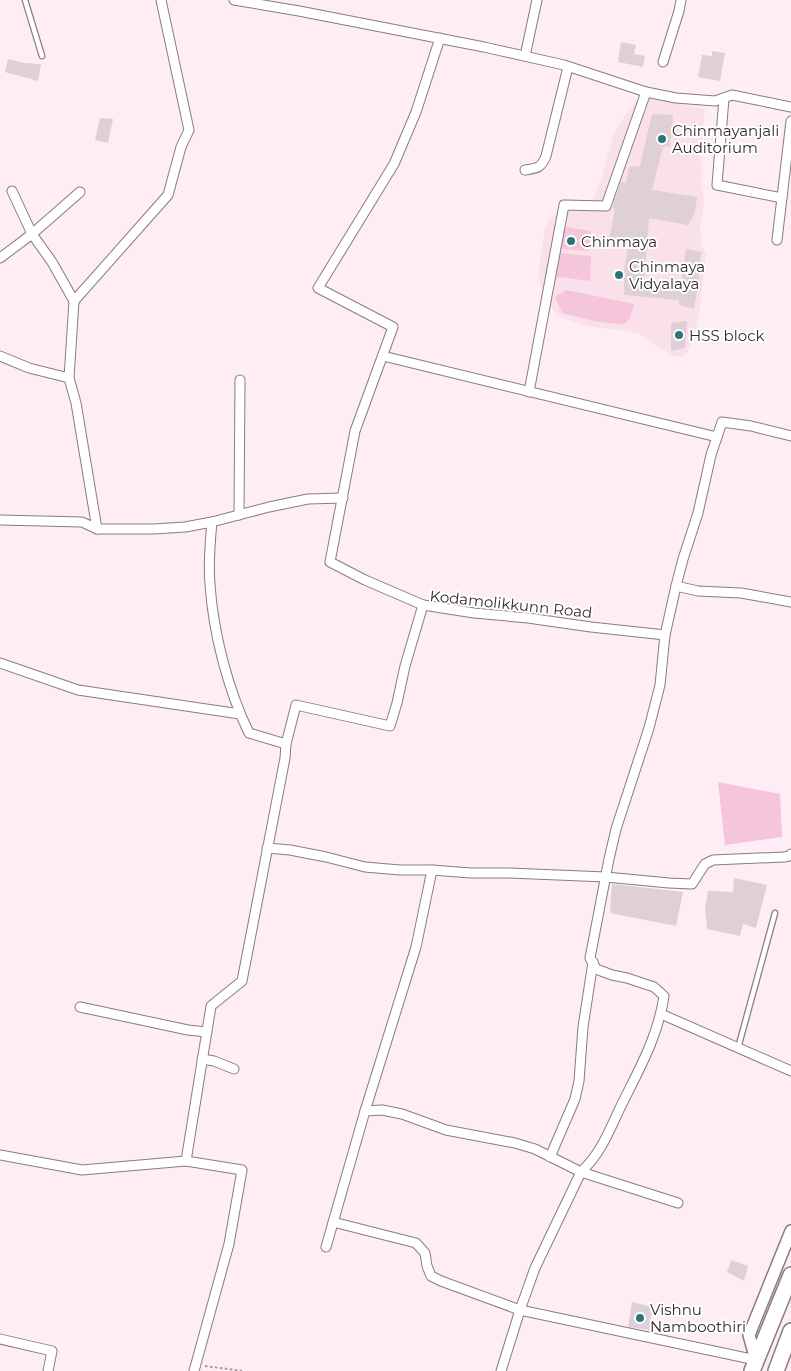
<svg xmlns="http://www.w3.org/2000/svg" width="791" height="1371" font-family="Montserrat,sans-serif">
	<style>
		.built { fill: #f9e0ea }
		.green { fill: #f5c5d9 }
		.building { fill: #dfcfd6 }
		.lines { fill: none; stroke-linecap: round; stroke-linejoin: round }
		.service-casing { stroke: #8a7b82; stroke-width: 7 }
		.minor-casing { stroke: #8a7b82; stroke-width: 11 }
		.tertiary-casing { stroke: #8a7b82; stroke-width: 14 }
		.trunk-casing { stroke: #8a7b82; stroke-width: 18 }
		.path { stroke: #a5999e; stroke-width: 2; stroke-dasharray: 2.5 2.5; stroke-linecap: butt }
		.service { stroke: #fff; stroke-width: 4.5 }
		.minor { stroke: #fff; stroke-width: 9 }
		.tertiary { stroke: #fff; stroke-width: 11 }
		.trunk { stroke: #fff; stroke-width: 15 }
		.poi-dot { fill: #2b757a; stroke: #fff; stroke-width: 2 }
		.labels { text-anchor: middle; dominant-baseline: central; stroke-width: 4; stroke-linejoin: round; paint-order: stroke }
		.poi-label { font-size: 15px; fill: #322c2e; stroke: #fff; text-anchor: start }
		.street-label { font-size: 15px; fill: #322c2e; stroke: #fff }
	</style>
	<rect width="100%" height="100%" fill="#feedf4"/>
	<path class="built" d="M641 97 653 98 705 109 700 156 702 167 701 184 703 193 704 205 700 228 702 237 701 244 706 254 699 313 695 330 688 352 682 357 673 356 654 344 640 334 616 329 591 327 562 318 553 310 547 301 538 277 542 247 545 228 549 220 554 215 586 207 595 196 603 173 614 133 628 111Z"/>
	<g class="green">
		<path d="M554 225 591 231 589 251 564 249 551 246Z"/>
		<path d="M550 252 591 256 590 281 545 275Z"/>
		<path d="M566 290 634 304 630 318 624 324C602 324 582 318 562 313L555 297Z"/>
		<path d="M718 782 780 794 782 837 725 845Z"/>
	</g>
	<g class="building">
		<path d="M621 42 636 45 634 54 645 56 643 67 618 62Z"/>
		<path d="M712 51 725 53 720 81 698 77 702 55 712 56Z"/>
		<path d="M8 59 24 63 41 64 38 81 5 72Z"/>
		<path d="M652 114 673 115 670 146 663 147 652 190 697 197 695 212 688 225 649 218 644 281 681 285 686 249 701 252 699 277 694 309 679 305V300L624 295V270L629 243 609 240 615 209 613 208 614 202 621 182 626 183 629 167 640 166Z"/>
		<path d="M100 118 113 119 108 143 95 140Z"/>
		<path d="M687 321 685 348 671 351V323Z"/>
		<path d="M734 878 767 885 756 928 743 924 740 936 707 929 705 909 708 891 733 892Z"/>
		<path d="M612 884 683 892 676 926 610 913Z"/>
		<path d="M731 1260 748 1266 744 1281 727 1272Z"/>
		<path d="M632 1302 652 1307 650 1330 628 1327Z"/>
	</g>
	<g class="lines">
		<defs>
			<g id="service">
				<path d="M25 0 42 56"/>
				<path d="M738 1048 775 913"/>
			</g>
			<g id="minor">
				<path d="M234 0 299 11 484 47 564 65 646 92 676 98 715 101 732 95 791 107"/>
				<path d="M525 56 537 0"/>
				<path d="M663 62 679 11 681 0"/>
				<path d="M724 98 717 185 782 198"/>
				<path d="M525 170C538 168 541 168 546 156L568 67"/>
				<path d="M777 240 791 121"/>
				<path d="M0 258 32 234 80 192"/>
				<path d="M74 301 168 195 181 147 189 130 161 0"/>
				<path d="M0 356 29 368 69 378"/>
				<path d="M383 356 717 437"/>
				<path d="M529 392 564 205 606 206 646 92"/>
				<path d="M791 436 751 426 722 422 711 455 698 513 683 559 676 586 698 591 741 593 791 602"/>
				<path d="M239 515 240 380"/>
				<path d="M0 520 82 522 97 529 76 403 69 378 74 301 52 262 32 234 12 191"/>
				<path d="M212 522 269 507 308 499 343 498"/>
				<path d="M97 529H154L185 527 212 522C210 543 208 563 210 584 213 632 228 690 249 733L286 744 296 705 390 726 397 703 405 666 423 605 474 613 528 618 591 627 665 635 676 586"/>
				<path d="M423 605 365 580 330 562 355 431 393 327 318 288 394 164 416 112 440 38"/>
				<path d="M0 663 78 690 240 714"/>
				<path d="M267 848 290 850 326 857 365 867 400 870H432L471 873H509L606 877 669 883 692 884 705 864 713 860 784 857 789 856 791 854"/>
				<path d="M80 1007 188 1030 207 1032"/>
				<path d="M661 1014 791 1071"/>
				<path d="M202 1059 214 1061 234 1069"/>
				<path d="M365 1111 382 1110 402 1114 446 1130 515 1143 535 1149 581 1172 678 1203"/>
				<path d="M0 1155 82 1170 186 1161"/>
				<path d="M550 1157 575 1099 579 1081 583 1027 593 962"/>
				<path d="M333 1222 416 1243 425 1253 427 1266 431 1276 441 1281 520 1310 756 1360"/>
				<path d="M326 1247 365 1111 416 947 432 870"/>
				<path d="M0 1339 52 1351 48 1371"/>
				<path d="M194 1371 229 1244 242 1170 186 1161 211 1006 242 981 285 758 286 744"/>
				<path d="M501 1371 520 1310 535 1268 581 1172C600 1154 608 1134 619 1110 637 1073 658 1038 664 996L654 987 627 978 612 975 596 969 590 958 609 859 616 829 649 728 660 685 665 635"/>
			</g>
			<path id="tertiary" d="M756 1360 749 1335 791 1231"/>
			<g id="trunk">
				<path d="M752 1371 791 1275"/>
				<path d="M776 1371 791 1331"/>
			</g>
		</defs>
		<use href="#service" class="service-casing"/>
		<use href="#minor" class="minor-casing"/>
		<use href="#tertiary" class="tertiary-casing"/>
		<use href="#trunk" class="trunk-casing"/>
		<path class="path" d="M205 1366 243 1371"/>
		<use href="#service" class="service"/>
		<use href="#minor" class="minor"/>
		<use href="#tertiary" class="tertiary"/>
		<use href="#trunk" class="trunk"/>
	</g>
	<g class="poi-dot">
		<circle cx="662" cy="139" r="5"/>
		<circle cx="571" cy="241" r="5"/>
		<circle cx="619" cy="275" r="5"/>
		<circle cx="679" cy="335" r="5"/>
		<circle cx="640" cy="1318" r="5"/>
	</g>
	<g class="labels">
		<g class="poi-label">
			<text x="672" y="130">Chinmayanjali<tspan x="672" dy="17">Auditorium</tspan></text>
			<text x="581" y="241">Chinmaya</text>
			<text x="629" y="266">Chinmaya<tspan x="629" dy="17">Vidyalaya</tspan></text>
			<text x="689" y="335">HSS block</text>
			<text x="650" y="1309">Vishnu<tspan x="650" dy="17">Namboothiri</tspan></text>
		</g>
		<g class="street-label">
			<text transform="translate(511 604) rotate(6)">Kodamolikkunn Road</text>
		</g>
	</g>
</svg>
